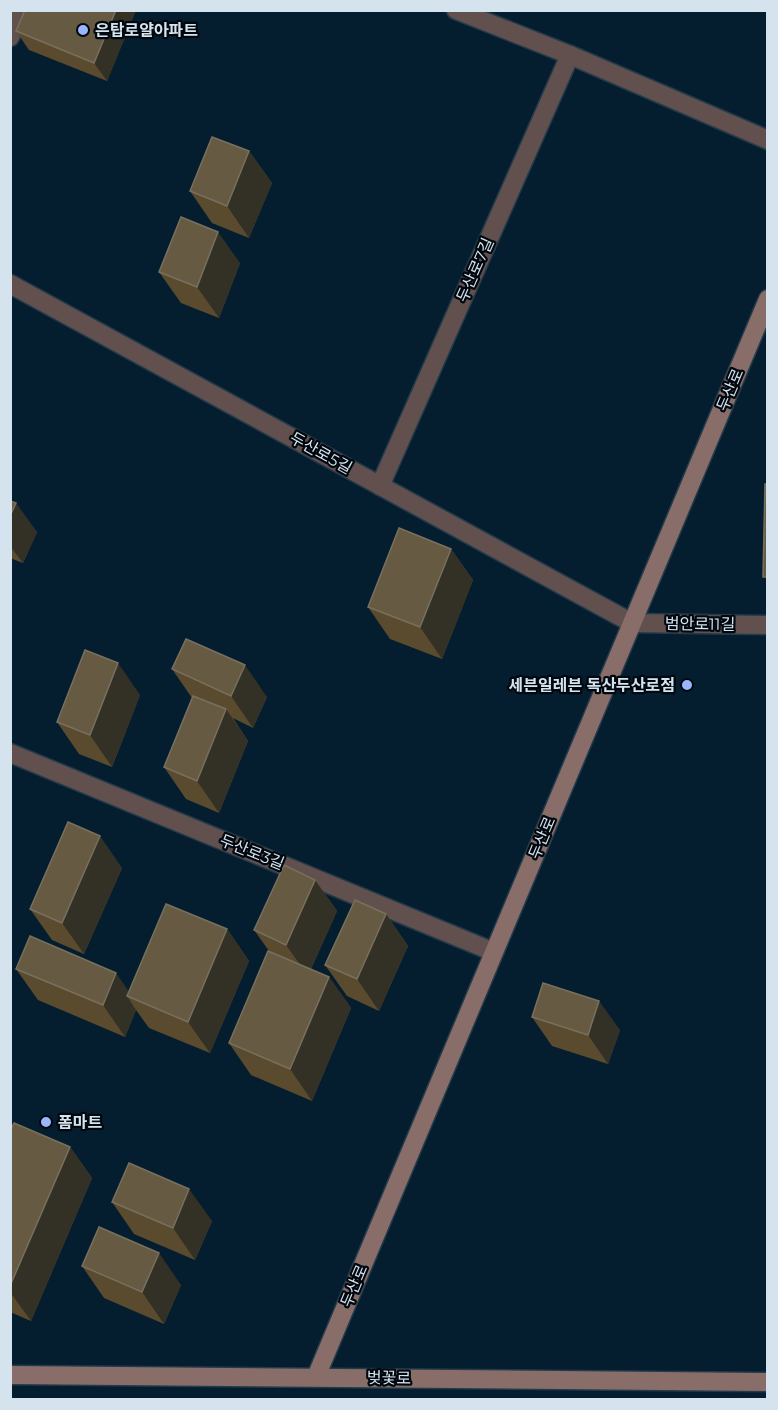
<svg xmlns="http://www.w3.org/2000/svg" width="778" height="1410" font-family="Montserrat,'Noto Sans KR',sans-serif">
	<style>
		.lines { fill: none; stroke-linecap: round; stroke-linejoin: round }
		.street-casing { stroke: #223a4a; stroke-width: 21 }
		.secondary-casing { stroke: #223a4a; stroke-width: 21 }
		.street { stroke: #61504d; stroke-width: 18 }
		.secondary { stroke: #886d69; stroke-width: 18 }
		.wall { fill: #5a4a2e }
		.shaded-wall { fill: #333126 }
		.building { fill: #675a43; stroke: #78705e; stroke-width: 1.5 }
		.poi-dot { fill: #99b5fd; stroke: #01070e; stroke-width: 2 }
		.labels { text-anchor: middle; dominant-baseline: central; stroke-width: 4.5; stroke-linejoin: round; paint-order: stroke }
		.poi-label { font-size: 16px; font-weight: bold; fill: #d4e3ee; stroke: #01070e; text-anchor: start }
		.street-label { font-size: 16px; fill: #d4e3ee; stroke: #01070e }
	</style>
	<rect width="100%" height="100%" fill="#051e2f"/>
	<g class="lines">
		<defs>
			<g id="street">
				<path d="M456 10 570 55 768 140"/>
				<path d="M10 37 22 10"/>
				<path d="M10 284 632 623 768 625"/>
				<path d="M380 486 570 55"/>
				<path d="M10 753 494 952"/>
			</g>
			<g id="secondary">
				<path d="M10 1375 768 1382"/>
				<path d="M316 1377 768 299"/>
			</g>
		</defs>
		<use href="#street" class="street-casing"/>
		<use href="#secondary" class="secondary-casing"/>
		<use href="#street" class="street"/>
		<use href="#secondary" class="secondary"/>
	</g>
	<g class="wall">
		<path d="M25 10H136L107 81 29 50 16 31Z"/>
		<path d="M249 151 272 183 249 238 212 223 190 191Z"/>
		<path d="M240 263 219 318 181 303 159 272Z"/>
		<path d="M10 501 37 532 23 563 10 558Z"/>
		<path d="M451 549 473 580 442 659 390 639 368 607Z"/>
		<path d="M172 669 267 697 253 728 233 718 248 741 219 813 186 799 164 767 192 698Z"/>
		<path d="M140 695 112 767 79 754 57 722Z"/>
		<path d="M122 868 84 954 52 940 30 909Z"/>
		<path d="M315 880 337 911 311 969 329 977 351 1008 312 1101 251 1075 229 1043 269 951 254 930Z"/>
		<path d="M386 914 408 946 379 1011 347 996 325 965Z"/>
		<path d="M227 929 249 961 210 1053 149 1028 136 1010 125 1037 38 1000 16 969 129 991Z"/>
		<path d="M532 1017 620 1030 608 1064 552 1046Z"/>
		<path d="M10 1131 70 1147 92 1178 31 1321 10 1312Z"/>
		<path d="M112 1202 212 1221 195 1260 134 1234Z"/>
		<path d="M82 1266 181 1285 164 1324 104 1298Z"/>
	</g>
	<g class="shaded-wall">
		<path d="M116 10H136L107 81 94 63Z"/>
		<path d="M249 151 272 183 249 238 227 206Z"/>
		<path d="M218 232 240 263 219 318 197 287Z"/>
		<path d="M16 503 37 532 23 563 10 546V516Z"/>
		<path d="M451 549 473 580 442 659 420 627Z"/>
		<path d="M118 663 140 695 112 767 90 735Z"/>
		<path d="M245 665 267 697 253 728 231 696Z"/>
		<path d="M226 709 248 741 219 813 197 781Z"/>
		<path d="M100 836 122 868 84 954 62 923Z"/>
		<path d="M315 880 337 911 308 976 286 945Z"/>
		<path d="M386 914 408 946 379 1011 357 979Z"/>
		<path d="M227 929 249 961 210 1053 188 1022Z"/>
		<path d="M116 973 134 999 127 996 136 1010 125 1037 103 1005Z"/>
		<path d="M329 977 351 1008 312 1101 290 1069Z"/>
		<path d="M599 1001 620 1030 608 1064 588 1035Z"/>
		<path d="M70 1147 92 1178 31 1321 10 1292V1286Z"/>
		<path d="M189 1189 212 1221 195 1260 173 1228Z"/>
		<path d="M159 1253 181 1285 164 1324 142 1292Z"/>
	</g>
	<g class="building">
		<path d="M25 10H116L94 63 16 31Z"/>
		<path d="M212 137 249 151 227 206 190 191Z"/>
		<path d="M181 217 218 232 197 287 159 272Z"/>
		<path d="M765 484H768V577H763Z"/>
		<path d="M10 501 16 503 10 516Z"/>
		<path d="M399 528 451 549 420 627 368 607Z"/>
		<path d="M186 639 245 665 231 696 172 669Z"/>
		<path d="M85 650 118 663 90 735 57 722Z"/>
		<path d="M193 696 226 709 197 781 164 767Z"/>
		<path d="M68 822 100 836 62 923 30 909Z"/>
		<path d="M284 865 315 880 286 945 254 930Z"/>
		<path d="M355 900 386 914 357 979 325 965Z"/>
		<path d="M166 904 227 929 188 1022 127 996Z"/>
		<path d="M30 936 116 973 103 1005 16 969Z"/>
		<path d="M268 951 329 977 290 1069 229 1043Z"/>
		<path d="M543 983 599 1001 588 1035 532 1017Z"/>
		<path d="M14 1123 70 1147 10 1286V1131Z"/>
		<path d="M129 1163 189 1189 173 1228 112 1202Z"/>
		<path d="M99 1227 159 1253 142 1292 82 1266Z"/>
	</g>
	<g class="poi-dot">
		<circle cx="83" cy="30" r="6"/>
		<circle cx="687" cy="685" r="6"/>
		<circle cx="46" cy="1122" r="6"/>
	</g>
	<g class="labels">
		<g class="poi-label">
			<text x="95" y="30">은탑로얄아파트</text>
			<text x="675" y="685" text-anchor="end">세븐일레븐 독산두산로점</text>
			<text x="58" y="1122">폼마트</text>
		</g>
		<g class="street-label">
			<text transform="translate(475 270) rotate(-66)">두산로7길</text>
			<text transform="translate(730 390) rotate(-67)">두산로</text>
			<text transform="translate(321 453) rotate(29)">두산로5길</text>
			<text transform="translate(700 624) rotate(1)">범안로11길</text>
			<text transform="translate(542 838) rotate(-67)">두산로</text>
			<text transform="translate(252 852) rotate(22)">두산로3길</text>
			<text transform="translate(354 1286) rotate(-67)">두산로</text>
			<text transform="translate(389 1378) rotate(1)">벚꽃로</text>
		</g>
	</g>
	<rect width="778" height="1410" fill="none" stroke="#d4e3ee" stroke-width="24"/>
</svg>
